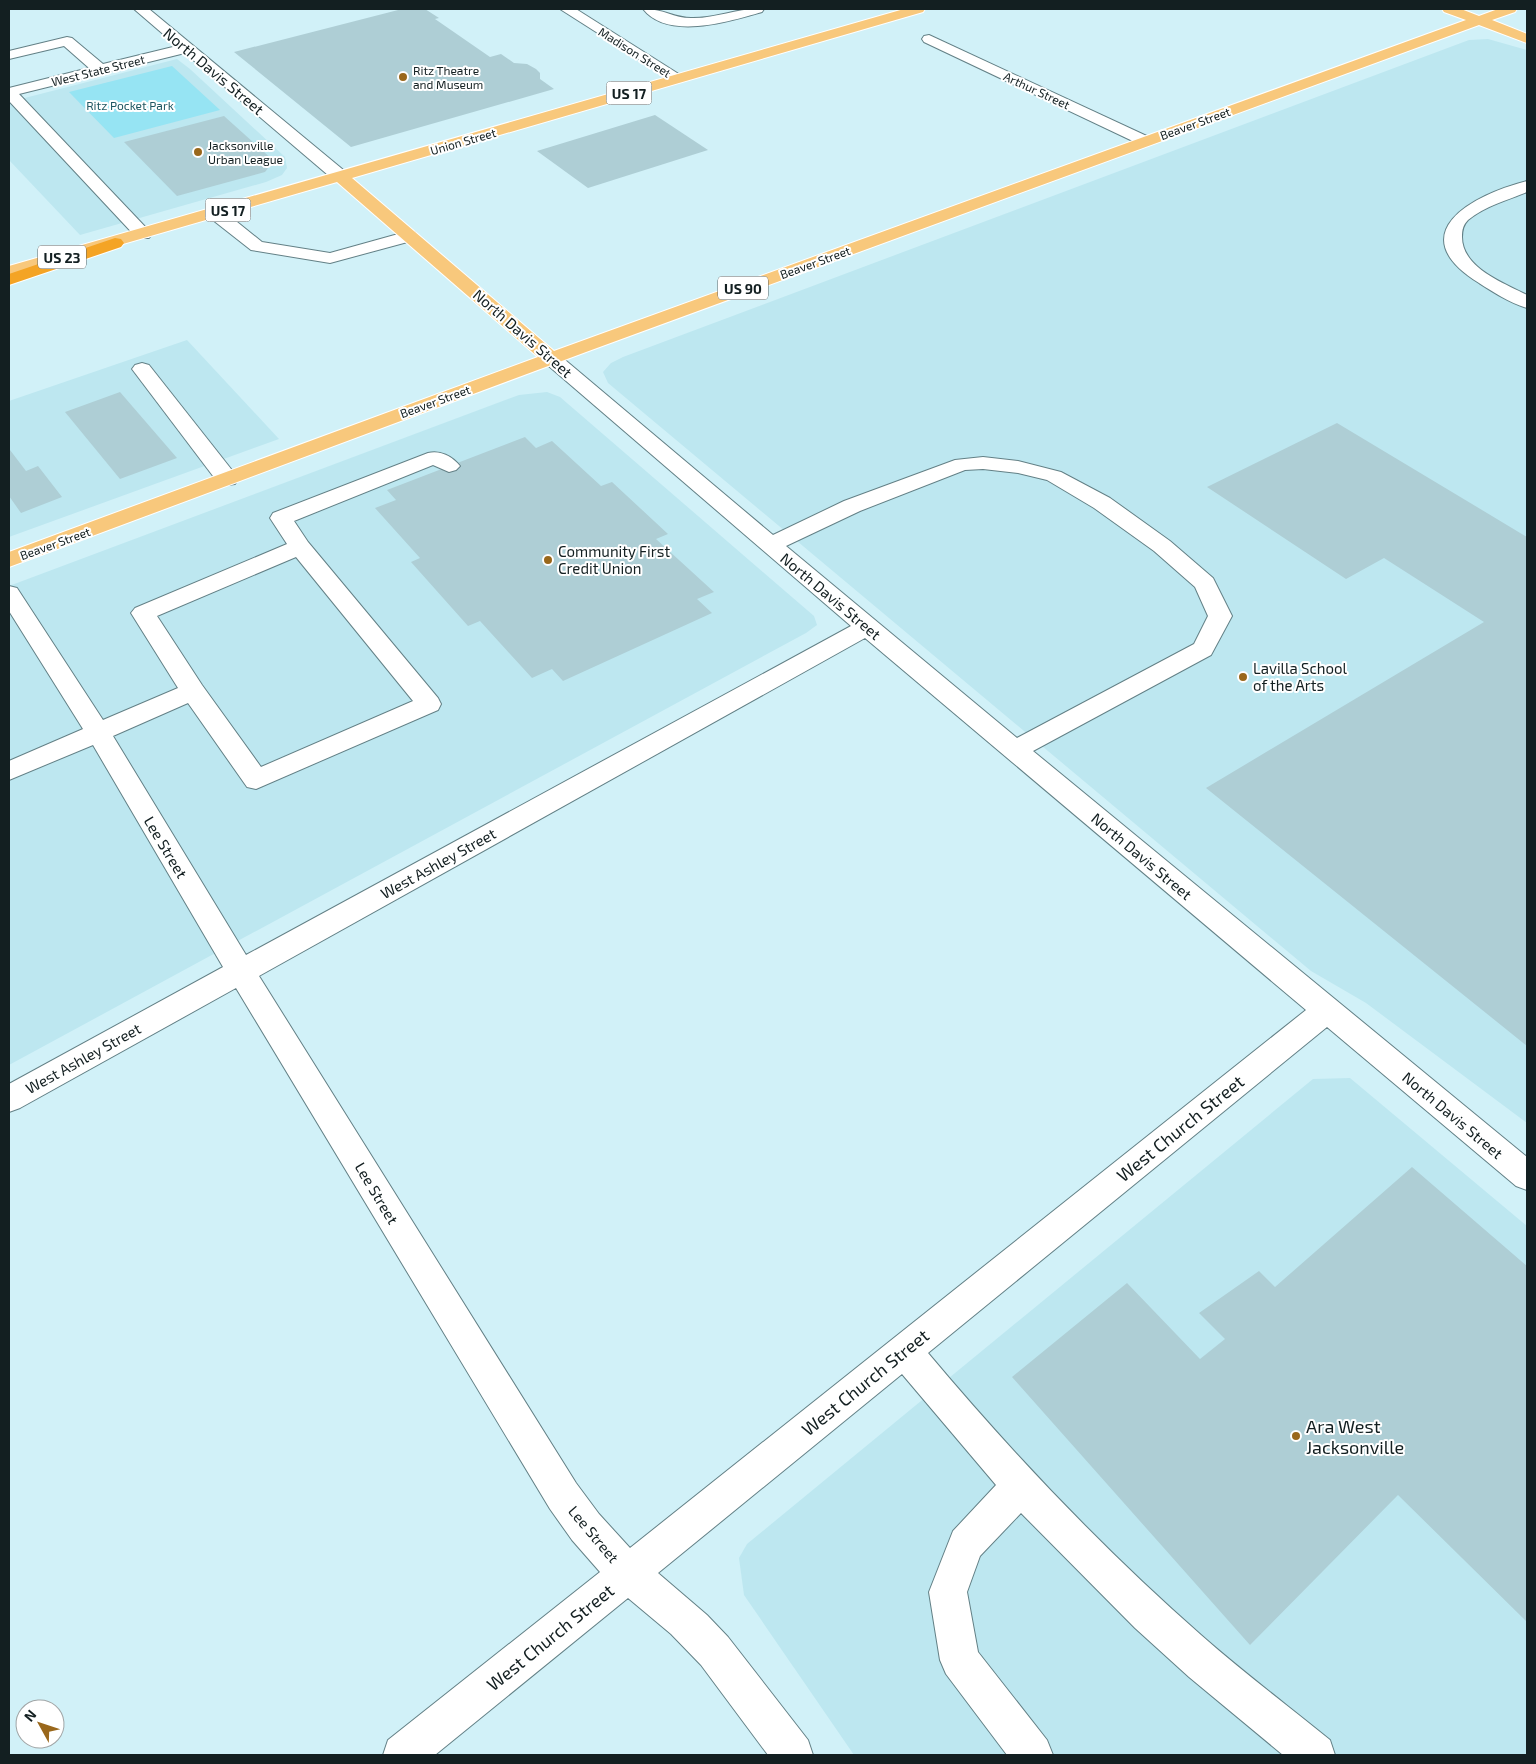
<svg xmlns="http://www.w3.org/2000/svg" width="1536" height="1764" font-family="'Exo 2',sans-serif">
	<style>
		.built { fill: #bde7f0 }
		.green { fill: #96e4f3 }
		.building { fill: #aeced5 }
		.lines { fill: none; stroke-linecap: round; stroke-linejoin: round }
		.minor-casing { stroke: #638086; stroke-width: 2 }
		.major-casing { stroke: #fff; stroke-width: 2 }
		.highway-casing { stroke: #fff; stroke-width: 2 }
		.minor { fill: #fff; fill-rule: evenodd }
		.major { fill: #f8c87c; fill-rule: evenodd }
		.highway { fill: #f4a425; fill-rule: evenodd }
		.poi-dot { fill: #99671b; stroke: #fff; stroke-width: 2 }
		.labels { text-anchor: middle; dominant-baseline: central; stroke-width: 4; stroke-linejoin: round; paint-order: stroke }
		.far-street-label { font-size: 12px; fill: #131f21; stroke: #fff }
		.far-poi-label { font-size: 12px; fill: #131f21; stroke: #fff; text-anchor: start }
		.far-park-label { font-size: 12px; fill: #1f5762; stroke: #fff }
		.shield { fill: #fff; stroke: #5a6264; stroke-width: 1 }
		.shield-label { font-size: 14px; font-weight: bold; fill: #131f21 }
		.street-label { font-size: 15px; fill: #131f21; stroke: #fff }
		.poi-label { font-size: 15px; fill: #131f21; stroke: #fff; text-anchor: start }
		.near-street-label { font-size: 18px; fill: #131f21; stroke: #fff }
		.near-poi-label { font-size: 18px; fill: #131f21; stroke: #fff; text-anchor: start }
	</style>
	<rect width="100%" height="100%" fill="#d1f1f8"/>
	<g class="built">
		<path d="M1488 39 1527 50V1123L1366 1003 1311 971 608 383 603 372 611 363 623 357 1469 40Z"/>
		<path d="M177 59 190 69 285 157 287 168 282 175 266 182 80 235 9 160V102Z"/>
		<path d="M187 340 279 439 9 537V401Z"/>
		<path d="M547 392 560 397 814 616 817 625 806 633 9 1065V586L519 395Z"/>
		<path d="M1350 1078 1527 1226V1755H854L744 1595 739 1558 747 1544 1313 1079Z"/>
	</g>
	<path class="green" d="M172 66 220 110 114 138 69 92Z"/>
	<g class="building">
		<path d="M402 9H425L439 18 435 19 490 57 501 54 514 63 527 64 536 69 540 73V79L554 89 351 147 234 52Z"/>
		<path d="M655 115 708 150 588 188 537 151Z"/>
		<path d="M224 116 274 161 265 172 177 196 124 142Z"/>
		<path d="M120 392 177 458 120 479 65 412Z"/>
		<path d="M1337 423 1527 537V1046L1206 788 1484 622 1384 558 1346 579 1207 487Z"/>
		<path d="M525 437 536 448 552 441 601 486 612 482 668 534 656 539 714 592 697 599 712 613 563 681 552 669 532 678 480 621 468 626 411 562 420 558 375 508 396 500 387 490Z"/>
		<path d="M10 450 26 471 38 466 62 497 21 513 9 496Z"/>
		<path d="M1412 1167 1527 1266V1622L1398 1495 1250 1645 1012 1377 1127 1283 1200 1359 1225 1339 1199 1313 1259 1271 1275 1287Z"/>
	</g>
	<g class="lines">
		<defs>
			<g id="minor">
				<path d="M134 9H149L347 173 349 177 347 181H335L185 53 19 94 152 234 149 238H137L9 101V88L89 68 64 46 9 59V51L67 37 72 38 103 64 177 46Z"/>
				<path d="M560 9H576L685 78 678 82 673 81Z"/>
				<path d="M643 9C662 8 673 18 691 18 716 19 739 7 764 9L762 12C731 21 668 41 643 9Z"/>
				<path d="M929 35 1151 138 1153 141 1151 144H1139L924 42 922 39 924 36Z"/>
				<path d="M1527 181V192C1508 200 1485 206 1468 220 1463 225 1462 230 1462 237 1462 268 1504 283 1527 295V308C1510 303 1493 292 1479 283 1400 234 1472 195 1527 181Z"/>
				<path d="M215 208 221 209 262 242 330 253 409 231 415 232 418 236 415 240 330 263 251 250 209 217 206 213 209 209Z"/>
				<path d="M551 352 558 354 773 535 844 501 955 460 983 457 1018 461 1061 472 1110 498 1170 541 1213 578 1232 616 1211 655 1033 751 1527 1157V1190L1516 1186 1327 1027 928 1353C1012 1453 1102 1548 1201 1635 1243 1672 1287 1705 1330 1740L1335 1755H1283L1189 1677 1135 1628 1021 1513 980 1556 967 1592 978 1652 1047 1740 1053 1755H1007L946 1674 940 1660 929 1592 953 1531 996 1485 902 1374 658 1573 707 1615 728 1637 808 1740 813 1755H768L701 1665 671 1634 628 1598 435 1755H383L388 1740 600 1572 572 1540 550 1509 236 988 20 1108 9 1112V1084L223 967 93 745 9 780V761L83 729 9 611V586L17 588 103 720 178 688 131 613 135 608 287 544 270 518 273 513 428 453C440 450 452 456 460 466L456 470 449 472 433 465 294 521 308 542 438 698 441 704 438 710 256 789 247 787 188 703 113 736 246 955 851 626 544 362 541 358 544 354ZM983 469 1018 473 1047 480 1094 508 1154 551 1195 587 1208 616 1194 644 1017 738 786 546 860 511 965 470ZM296 557 413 701 261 767 202 685 157 616ZM865 638 1306 1010 630 1548 599 1514 576 1483 259 976Z"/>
				<path d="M142 363 149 365 235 474 238 479 235 484 227 485 219 484 132 369 135 365Z"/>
			</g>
			<path id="major" d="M904 9H925L923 12 352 178 554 351 1466 20 1444 12 1442 9H1461L1479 16 1498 9H1517L1515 12 1492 20 1527 34V43L1479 25 586 352 9 567V552L538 357 337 182 9 277V266Z"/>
			<path id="highway" d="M115 238 121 239 124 243 121 247 9 285V274Z"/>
		</defs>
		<use href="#minor" class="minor-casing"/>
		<use href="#major" class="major-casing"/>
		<use href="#highway" class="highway-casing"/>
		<use href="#minor" class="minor"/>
		<use href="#major" class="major"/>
		<use href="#highway" class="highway"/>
	</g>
	<g class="poi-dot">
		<circle cx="403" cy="77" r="5"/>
		<circle cx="198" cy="152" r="5"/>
		<circle cx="548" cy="560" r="5"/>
		<circle cx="1243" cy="677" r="5"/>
		<circle cx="1296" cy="1436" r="5"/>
	</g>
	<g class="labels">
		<g class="far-street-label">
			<text transform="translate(635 52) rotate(32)">Madison Street</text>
			<text transform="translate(98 70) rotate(-14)">West State Street</text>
			<text transform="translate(1037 90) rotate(25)">Arthur Street</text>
			<text transform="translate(1195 123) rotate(-20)">Beaver Street</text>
			<text transform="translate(463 141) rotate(-16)">Union Street</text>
			<text transform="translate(815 262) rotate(-20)">Beaver Street</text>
			<text transform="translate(435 401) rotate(-20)">Beaver Street</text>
			<text transform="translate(55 543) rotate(-20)">Beaver Street</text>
		</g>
		<g class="far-poi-label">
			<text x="413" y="70">Ritz Theatre<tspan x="413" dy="14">and Museum</tspan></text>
			<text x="208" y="145">Jacksonville<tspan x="208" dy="14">Urban League</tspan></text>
		</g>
		<g class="far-park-label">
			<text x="130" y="105">Ritz Pocket Park</text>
		</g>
		<g class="shield">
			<rect x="606.5" y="81.5" width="45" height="23" rx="4"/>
			<rect x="205.5" y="198.5" width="45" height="23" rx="4"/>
			<rect x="38" y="245.5" width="48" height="23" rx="4"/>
			<rect x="718" y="276.5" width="50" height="23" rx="4"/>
		</g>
		<g class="shield-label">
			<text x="629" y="93">US 17</text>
			<text x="228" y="210">US 17</text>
			<text x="62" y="257">US 23</text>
			<text x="743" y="288">US 90</text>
		</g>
		<g class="street-label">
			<text transform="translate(214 71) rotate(40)">North Davis Street</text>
			<text transform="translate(523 333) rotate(41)">North Davis Street</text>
			<text transform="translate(831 596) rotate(40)">North Davis Street</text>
			<text transform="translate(166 847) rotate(59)">Lee Street</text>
			<text transform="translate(1142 856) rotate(40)">North Davis Street</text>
			<text transform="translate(438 863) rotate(-29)">West Ashley Street</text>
			<text transform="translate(83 1058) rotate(-29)">West Ashley Street</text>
			<text transform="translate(1453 1115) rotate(40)">North Davis Street</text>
			<text transform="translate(377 1193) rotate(59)">Lee Street</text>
			<text transform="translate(594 1534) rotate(50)">Lee Street</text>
		</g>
		<g class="poi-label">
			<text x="558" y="551">Community First<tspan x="558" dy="17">Credit Union</tspan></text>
			<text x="1253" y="668">Lavilla School<tspan x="1253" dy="17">of the Arts</tspan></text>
		</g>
		<g class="near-street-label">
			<text transform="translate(1180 1128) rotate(-39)">West Church Street</text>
			<text transform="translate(865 1382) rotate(-39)">West Church Street</text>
			<text transform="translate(550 1637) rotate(-39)">West Church Street</text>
		</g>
		<g class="near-poi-label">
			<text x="1306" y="1426">Ara West<tspan x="1306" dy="21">Jacksonville</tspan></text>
		</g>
	</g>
	<rect width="1536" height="1764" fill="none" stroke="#131f21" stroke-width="20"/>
	<g transform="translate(40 1724) rotate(310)"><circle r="24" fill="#ffffff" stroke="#a1a5a6"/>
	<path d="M0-4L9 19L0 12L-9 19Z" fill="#99671b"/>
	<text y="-8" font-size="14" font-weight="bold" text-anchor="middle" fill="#131f21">N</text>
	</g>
</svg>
